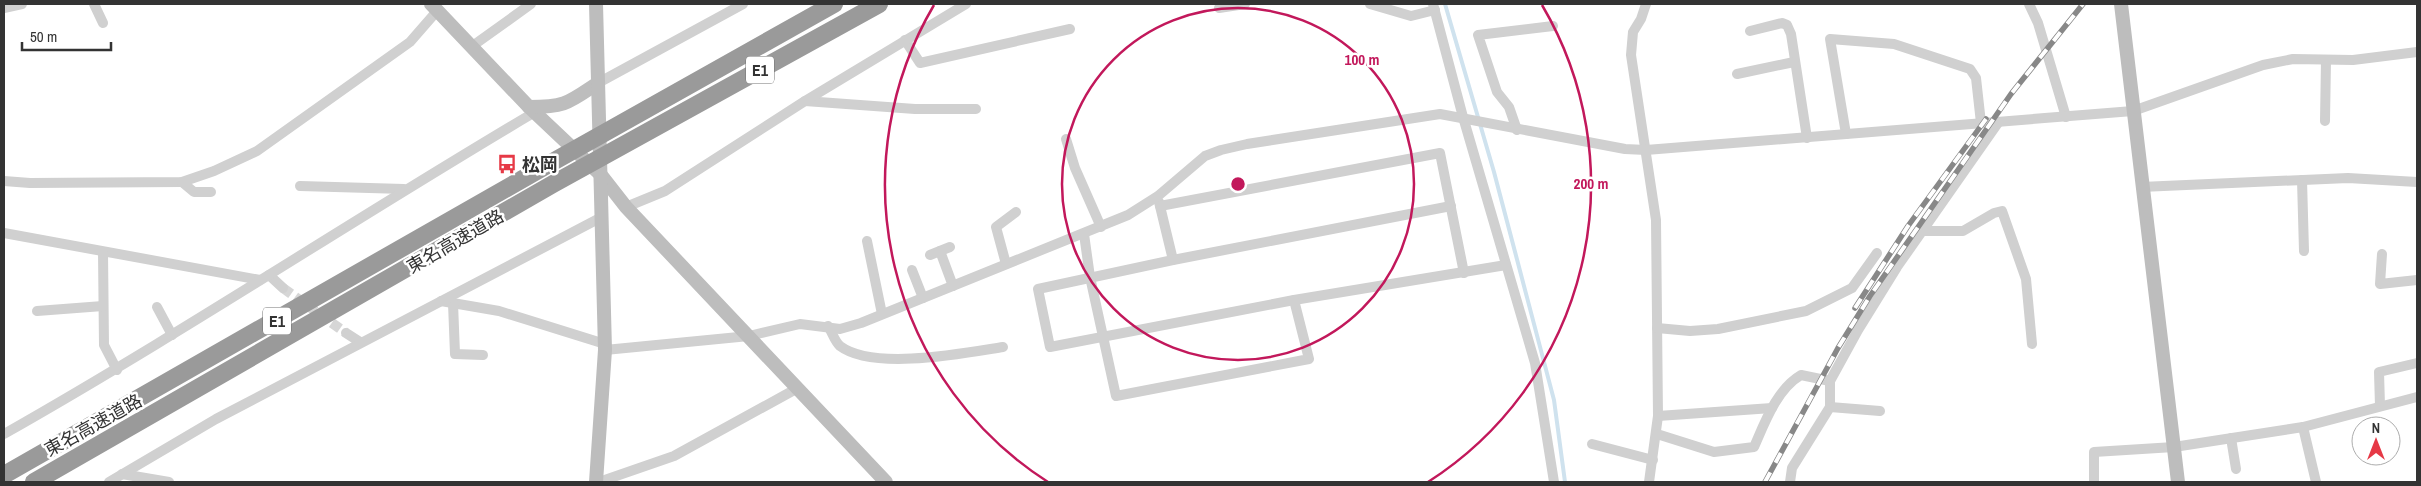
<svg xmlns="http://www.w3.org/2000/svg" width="2421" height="486" font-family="'Archivo Narrow','Noto Sans JP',sans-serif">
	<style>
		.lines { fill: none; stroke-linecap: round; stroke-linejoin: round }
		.stream { stroke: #cfe2ee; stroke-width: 4 }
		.street-tunnel { stroke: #d6d6d6; stroke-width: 10; stroke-dasharray: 10 5; stroke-linecap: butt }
		.street { stroke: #d0d0d0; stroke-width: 10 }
		.secondary { stroke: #bdbdbd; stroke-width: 14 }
		.highway { stroke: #9a9a9a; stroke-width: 18 }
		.rail-casing { stroke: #888; stroke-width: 5.5 }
		.rail { stroke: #fff; stroke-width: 4; stroke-dasharray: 11; stroke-linecap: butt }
		.ring { fill: none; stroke: #c2185b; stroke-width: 2.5 }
		.labels { text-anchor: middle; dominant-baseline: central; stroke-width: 5; stroke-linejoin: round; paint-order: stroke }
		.shield { fill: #fff; stroke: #707070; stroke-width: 1 }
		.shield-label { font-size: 16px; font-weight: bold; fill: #333 }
		.poi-label { font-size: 18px; font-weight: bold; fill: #333; stroke: #fff; text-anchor: start }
		.street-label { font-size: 18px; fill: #333; stroke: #fff }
		.centre { fill: #c2185b; stroke: #fff; stroke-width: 2.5 }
		.ring-label { font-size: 15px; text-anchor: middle; font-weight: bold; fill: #c2185b; stroke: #fff; stroke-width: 5; stroke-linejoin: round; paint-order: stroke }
	</style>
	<rect width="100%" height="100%" fill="#fff"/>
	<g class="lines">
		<path class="stream" d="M1445 4 1494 172 1554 400 1565 482"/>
		<path class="street-tunnel" d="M283 288 346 333"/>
		<g class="street">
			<path d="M94 4 103 23"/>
			<path d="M1370 4 1411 16 1435 10"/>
			<path d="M1433 4 1463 117 1535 363 1554 482"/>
			<path d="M1646 4 1641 19 1633 32 1631 55 1656 220 1658 416 1649 482"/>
			<path d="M2029 4 2038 23 2066 117"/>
			<path d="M4 8 22 4"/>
			<path d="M1219 8 1245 4"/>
			<path d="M1750 31 1782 23 1787 25 1791 34 1807 138"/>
			<path d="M905 40 920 63 1070 29"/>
			<path d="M471 47 531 4"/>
			<path d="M1737 74 1794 62"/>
			<path d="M598 83 743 4"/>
			<path d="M805 101 915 109H976"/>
			<path d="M2325 121 2326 60"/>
			<path d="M1517 130 1509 107 1497 92 1478 35 1553 26"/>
			<path d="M1846 134 1830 39 1894 44 1970 69 1976 78 1981 123"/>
			<path d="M1066 139 1075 168 1101 227"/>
			<path d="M2302 180 2304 251"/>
			<path d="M4 181 30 183 182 182 214 171 257 151 410 42 437 11"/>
			<path d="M182 182 194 192H211"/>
			<path d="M300 186 404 189"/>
			<path d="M2141 187 2348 178 2417 182"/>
			<path d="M1159 202 1173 260"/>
			<path d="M1160 206 1440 153 1464 273"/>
			<path d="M1451 206 1173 260 1038 289 1050 347 1294 300 1506 265"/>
			<path d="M626 207 665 191 805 101 966 4"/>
			<path d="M1924 231H1963L1994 213 2002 211 2026 279 2032 344"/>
			<path d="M4 233 260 280"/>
			<path d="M1084 234 1090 277 1116 396 1309 359 1294 300"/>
			<path d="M867 241 882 314"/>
			<path d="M940 251 953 286"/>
			<path d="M103 252 104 345 117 370"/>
			<path d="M2382 254 2380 284 2417 280"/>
			<path d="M930 255 950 247"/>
			<path d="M1006 264 996 227 1016 212"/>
			<path d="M912 270 923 298"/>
			<path d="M269 275 283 288"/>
			<path d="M441 301 499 311 605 344"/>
			<path d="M453 303 455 354 483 355"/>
			<path d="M157 307 172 335"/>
			<path d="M37 311 103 306"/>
			<path d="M828 326C832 332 835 342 840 346 873 371 965 353 1003 347"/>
			<path d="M1657 328 1690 331 1718 329 1806 311 1852 288 1877 253"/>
			<path d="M346 333 360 342"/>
			<path d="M605 350 749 336 800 324 840 329 861 323 1128 215 1158 196 1205 156 1221 150 1247 144 1440 114 1625 149 1646 150 2133 111 2263 65 2293 59 2353 60 2417 52"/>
			<path d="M2380 406 2379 372 2417 363"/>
			<path d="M1830 407V381L1858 330 1897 267 1998 123"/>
			<path d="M1658 416 1772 408"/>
			<path d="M2303 427 2316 482"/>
			<path d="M4 434C184 332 357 217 535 112"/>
			<path d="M1657 434 1714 452 1754 447C1765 422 1777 389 1801 375L1830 381"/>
			<path d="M2231 438 2236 469"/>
			<path d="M1592 444 1653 460"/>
			<path d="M122 474 169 482"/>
			<path d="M109 482 216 419 600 218"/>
			<path d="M599 482 674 456 796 389"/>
			<path d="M1790 482 1792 468 1830 407 1880 411"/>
			<path d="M2094 482V452L2174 447 2303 427 2417 397"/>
		</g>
		<g class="secondary">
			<path d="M431 4 529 107 601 175 626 207 886 482"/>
			<path d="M2121 4 2178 482"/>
			<path d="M529 107C566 107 568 103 598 83"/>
			<path d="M596 482 605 350 596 4"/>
		</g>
		<g class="highway">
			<path d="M4 475 549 164 834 4"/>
			<path d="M34 482 553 184 879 4"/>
		</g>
		<defs>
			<g id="rail">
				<path d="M1855 308 1908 226 1986 119"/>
				<path d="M1765 482 1838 348 1870 296 2011 94 2083 4"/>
			</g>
		</defs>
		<use href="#rail" class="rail-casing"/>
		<use href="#rail" class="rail"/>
	</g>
	<g class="ring">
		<circle cx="1238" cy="184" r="176"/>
		<path d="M1048 482A353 353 0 0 1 934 5M1542 5A353 353 0 0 1 1428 482"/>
	</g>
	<defs>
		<symbol id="bus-bare" viewBox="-9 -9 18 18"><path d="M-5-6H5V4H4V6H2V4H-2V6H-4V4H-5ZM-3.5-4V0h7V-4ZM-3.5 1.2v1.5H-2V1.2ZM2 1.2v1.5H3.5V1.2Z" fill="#e63946" stroke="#fff" stroke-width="2.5" paint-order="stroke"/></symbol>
	</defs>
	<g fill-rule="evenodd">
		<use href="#bus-bare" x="493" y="150" width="28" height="28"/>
	</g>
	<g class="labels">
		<g class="shield">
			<rect x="746" y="56.5" width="28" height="27" rx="4"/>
			<rect x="263" y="307.5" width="28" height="27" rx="4"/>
		</g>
		<g class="shield-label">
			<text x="760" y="70">E1</text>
			<text x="277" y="321">E1</text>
		</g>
		<g class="poi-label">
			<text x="522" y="164">松岡</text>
		</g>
		<g class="street-label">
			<text transform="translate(455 241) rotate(-30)">東名高速道路</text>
			<text transform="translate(93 425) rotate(-29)">東名高速道路</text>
		</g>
	</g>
	<circle cx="1238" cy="184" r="8" class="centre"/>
	<g class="ring-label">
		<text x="1362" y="65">100 m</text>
		<text x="1591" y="189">200 m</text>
	</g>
	<rect width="2421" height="486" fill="none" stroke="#333333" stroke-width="10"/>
	<g transform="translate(2376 441)"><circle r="24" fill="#ffffff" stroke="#adadad"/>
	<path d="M0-4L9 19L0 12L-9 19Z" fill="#e63946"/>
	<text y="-8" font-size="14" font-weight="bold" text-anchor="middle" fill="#333333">N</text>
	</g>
	<path d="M22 42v8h89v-8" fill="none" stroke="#333333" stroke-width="2.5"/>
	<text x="30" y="42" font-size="15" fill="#333333" stroke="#ffffff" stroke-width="4" paint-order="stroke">50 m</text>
</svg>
